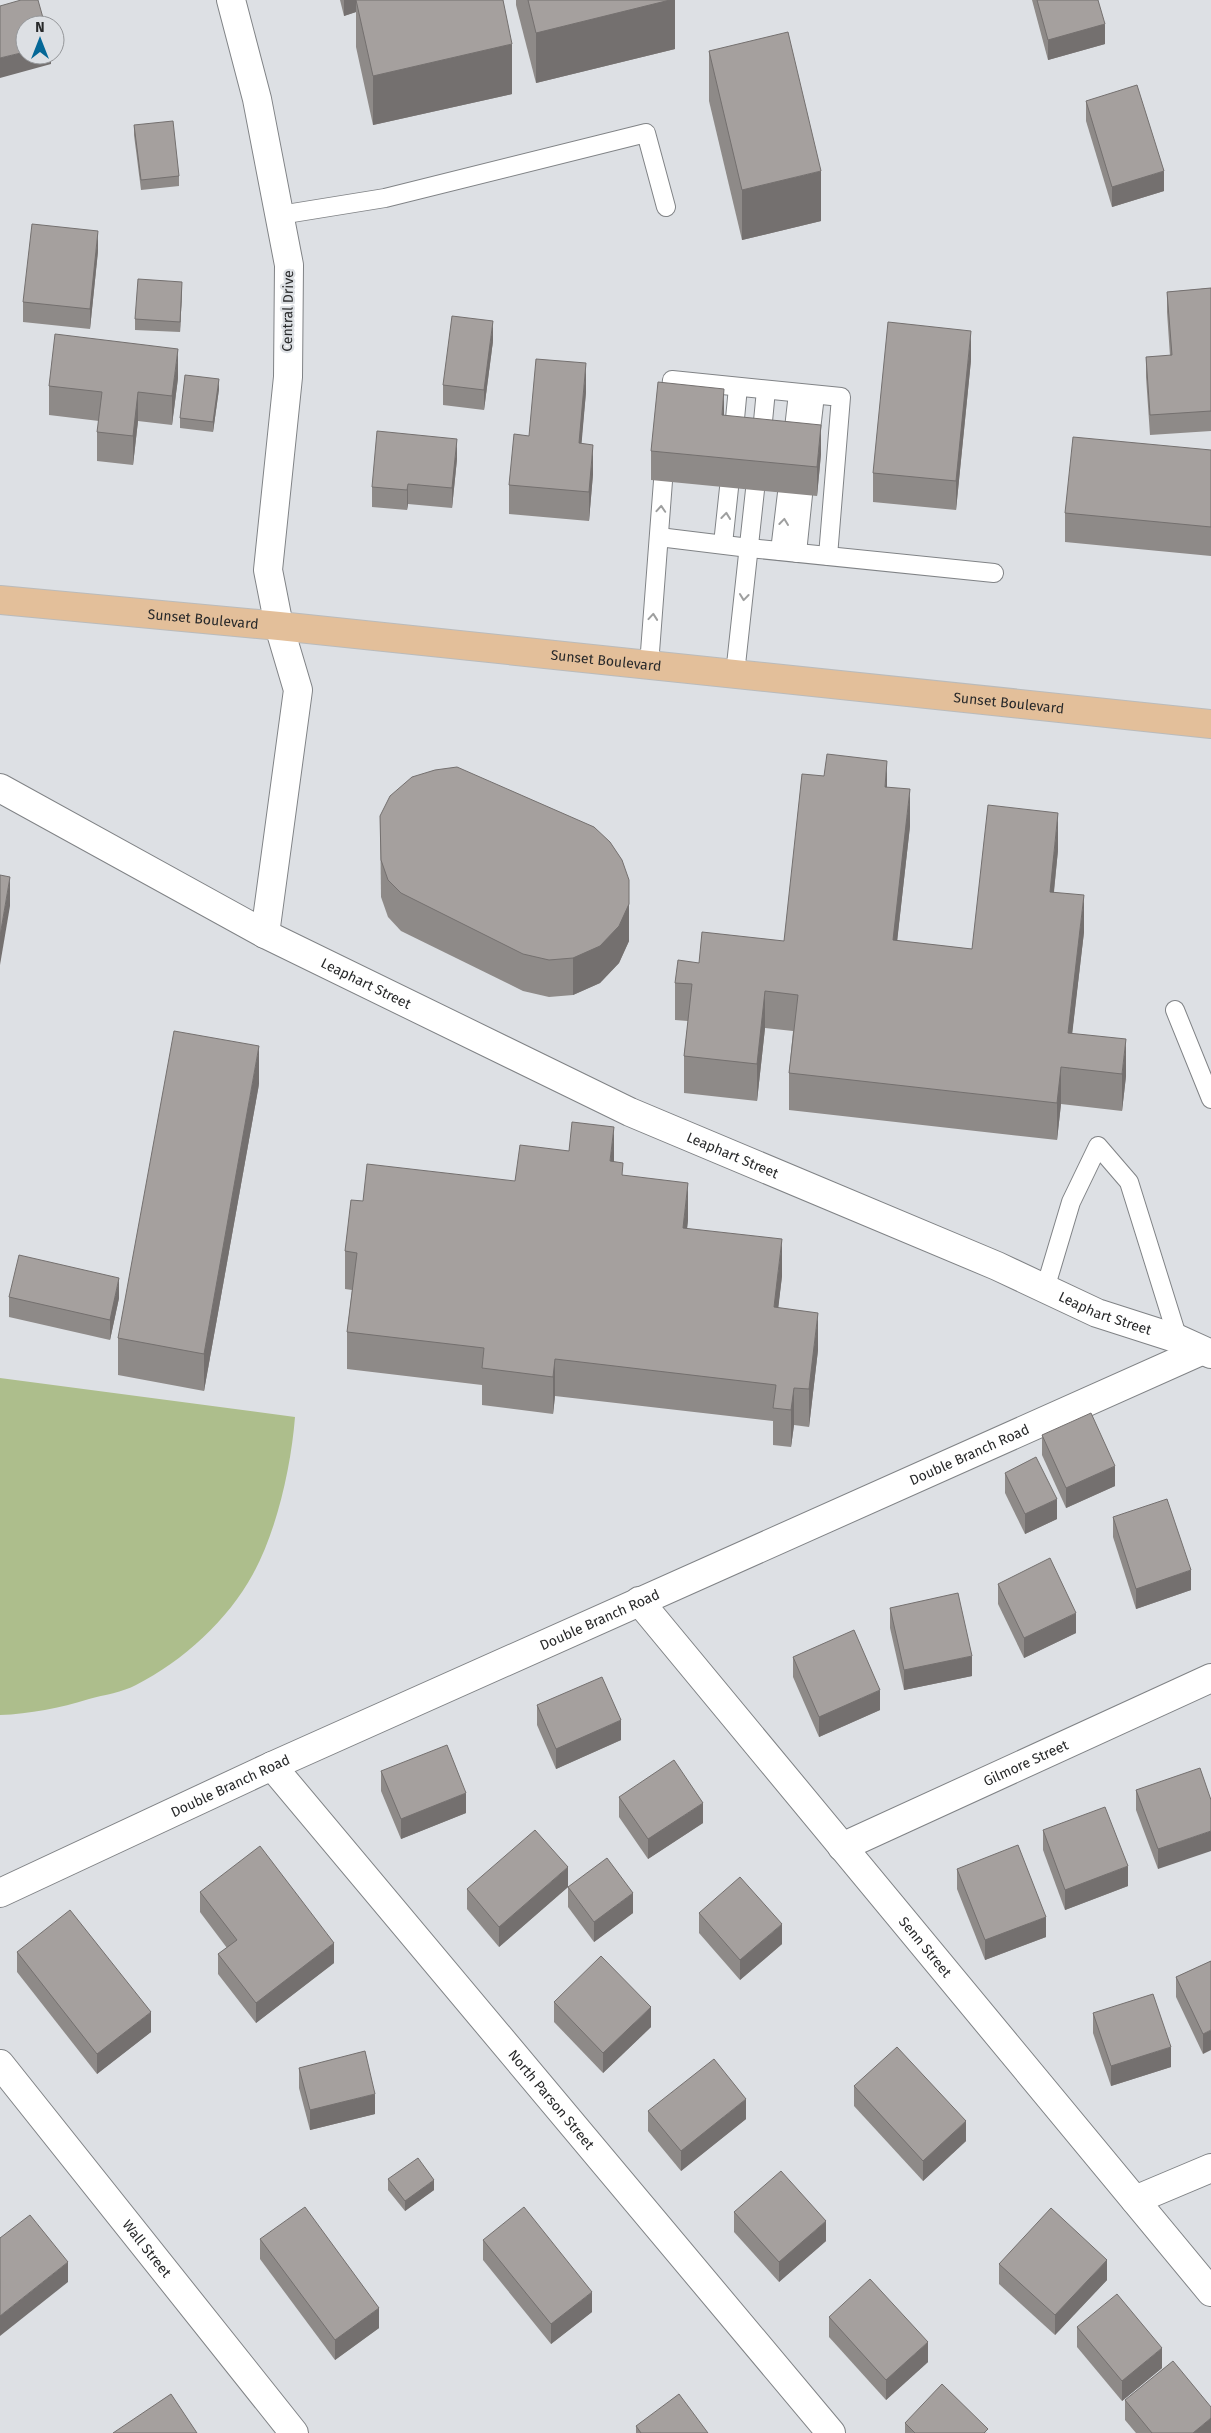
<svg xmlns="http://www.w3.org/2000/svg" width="1211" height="2433" font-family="'Fira Sans',sans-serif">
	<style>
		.green { fill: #adbe8c }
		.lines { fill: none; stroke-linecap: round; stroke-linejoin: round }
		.service-casing { stroke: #808386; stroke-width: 20 }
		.minor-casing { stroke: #808386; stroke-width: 30 }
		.primary-casing { stroke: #babbbb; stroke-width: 30 }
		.service { stroke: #fff; stroke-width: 18 }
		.minor { stroke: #fff; stroke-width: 28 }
		.primary { stroke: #e3bf9a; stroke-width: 28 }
		.wall { fill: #8e8a88 }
		.shaded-wall { fill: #74706f }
		.building { fill: #a5a09e; stroke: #74706f }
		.oneway { stroke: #9e9f9f }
		.labels { text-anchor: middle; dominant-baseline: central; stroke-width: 4.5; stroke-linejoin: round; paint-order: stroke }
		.street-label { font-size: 14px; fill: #28292a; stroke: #dde0e4 }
	</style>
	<rect width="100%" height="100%" fill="#dde0e4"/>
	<path class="green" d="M0 1378 295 1417C291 1467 277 1530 253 1574 228 1620 183 1661 136 1685 123 1692 104 1695 89 1699 60 1708 30 1714 0 1715Z"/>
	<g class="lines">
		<defs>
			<g id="service">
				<path d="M280 215 385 198 646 133 666 207"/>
				<path d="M669 407 672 380 841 397 828 556"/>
				<path d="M733 440 738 387"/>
				<path d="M761 442 766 390"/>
				<path d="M792 446 798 393"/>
				<path d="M809 447 815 395"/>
				<path d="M659 537 749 548 994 573"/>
				<path d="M723 544 729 488"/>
				<path d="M780 551 787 493"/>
				<path d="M797 553 803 495"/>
				<path d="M649 665 663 481"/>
				<path d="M735 674 755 490"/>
				<path d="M1175 1010 1211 1099"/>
				<path d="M1045 1289 1071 1202 1098 1146 1129 1182 1178 1339"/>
			</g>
			<g id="minor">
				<path d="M231 0 257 99 289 265 288 377 268 570 279 626 298 690 265 934"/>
				<path id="s1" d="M0 788 265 934 630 1112 997 1266 1097 1313 1178 1339 1211 1354"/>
				<path id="s2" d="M639 1601 1211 2292"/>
				<path id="s3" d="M272 1766 831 2433"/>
				<path id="s4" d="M842 1847 1211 1678"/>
				<path id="s5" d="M0 1893 272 1766 1201 1351"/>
				<path id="s6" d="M0 2064 294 2433"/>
				<path d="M1135 2200 1211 2168"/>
			</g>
			<g id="primary">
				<path id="s7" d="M0 600 279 626 1211 724"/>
			</g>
		</defs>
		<use href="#service" class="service-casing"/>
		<use href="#minor" class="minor-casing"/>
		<use href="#primary" class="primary-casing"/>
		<use href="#service" class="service"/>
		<use href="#minor" class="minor"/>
		<use href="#primary" class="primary"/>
	</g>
	<g class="wall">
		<path d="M340 0H503L512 94 373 125 356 47V12L344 16Z"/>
		<path d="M516 0H675V49L536 83 516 5Z"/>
		<path d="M1032 0H1098L1105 44 1048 60Z"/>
		<path d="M709 51 821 221 742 240 709 101Z"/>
		<path d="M1086 101 1164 191 1112 207 1086 121Z"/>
		<path d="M134 125 179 176V186L141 190 134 135Z"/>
		<path d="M98 251 90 329 23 322V302Z"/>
		<path d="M1211 288V431L1150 435 1146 377V357L1170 356 1167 312V292Z"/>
		<path d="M182 292 180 332 135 330V319Z"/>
		<path d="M493 341 484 410 443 405V385Z"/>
		<path d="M971 360 956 510 873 502V473Z"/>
		<path d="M178 378 172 425 138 421 133 465 97 461V432L99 421 49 415V386Z"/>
		<path d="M219 389 213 432 180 428V418Z"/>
		<path d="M586 392 581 444 593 474 589 521 509 514V485L529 436Z"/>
		<path d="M1211 450V556L1065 542V513Z"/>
		<path d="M651 451 821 454 817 496 651 480Z"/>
		<path d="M457 459 452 508 408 504 407 510 372 507V487Z"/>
		<path d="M887 787 910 826 897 941 972 949 1058 850 1054 892 1084 932 1072 1033 1126 1076 1122 1111 1061 1104 1057 1140 789 1110V1073L793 1031 765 1028 757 1101 684 1093V1056L688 1021 675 1020V983L699 963 784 941Z"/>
		<path d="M380 816 629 941 619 963 600 983 573 995 549 997 523 991 401 931 388 917 381 897Z"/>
		<path d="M259 1084 204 1391 118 1375V1338Z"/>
		<path d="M614 1162 623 1176 688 1220 687 1228 782 1276 778 1308 818 1350 809 1427 794 1425 791 1447 773 1445V1421L555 1396 553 1414 482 1405V1385L347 1369V1332L352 1290 345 1289V1251L363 1201 515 1181Z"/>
		<path d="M9 1297 119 1298 110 1340 9 1317Z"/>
		<path d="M1042 1435 1115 1486 1066 1508 1042 1455Z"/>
		<path d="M1005 1473 1057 1519 1025 1534 1005 1493Z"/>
		<path d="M1113 1517 1191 1590 1136 1609 1113 1537Z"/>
		<path d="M998 1584 1076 1633 1024 1658 998 1604Z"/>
		<path d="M890 1608 972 1676 904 1690 890 1628Z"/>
		<path d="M793 1657 880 1710 819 1737 793 1677Z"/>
		<path d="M537 1705 621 1740 556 1769 537 1725Z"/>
		<path d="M381 1771 466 1813 401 1839 381 1791Z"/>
		<path d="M1136 1790 1211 1800 1158 1869 1136 1810Z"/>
		<path d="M619 1797 703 1823 648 1859 619 1817Z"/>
		<path d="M1043 1830 1128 1886 1065 1910 1043 1850Z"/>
		<path d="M957 1869 1046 1937 985 1960 957 1889Z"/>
		<path d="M568 1887 499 1947 467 1909V1889Z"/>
		<path d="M568 1887 633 1913 594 1942 568 1907Z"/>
		<path d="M200 1892 334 1963 256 2023 218 1974V1954L227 1948 200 1912Z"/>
		<path d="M699 1913 782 1944 740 1980 699 1933Z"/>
		<path d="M17 1952 151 2032 97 2074 17 1972Z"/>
		<path d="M1211 1961 1203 2054 1176 1997V1977Z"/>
		<path d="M554 2002 651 2027 603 2073 554 2022Z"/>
		<path d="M1093 2013 1171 2067 1111 2086 1093 2033Z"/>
		<path d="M299 2068 375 2114 310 2130 299 2088Z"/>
		<path d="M854 2086 966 2141 923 2181 854 2106Z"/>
		<path d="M648 2111 746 2119 681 2171 648 2131Z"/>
		<path d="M388 2179 434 2190 405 2211 388 2190Z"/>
		<path d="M734 2212 826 2241 779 2282 734 2232Z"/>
		<path d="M260 2239 379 2328 335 2360 260 2259Z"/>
		<path d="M483 2240 592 2312 551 2344 483 2260Z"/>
		<path d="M999 2264 1107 2280 1055 2335 999 2284Z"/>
		<path d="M829 2317 928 2362 886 2400 829 2337Z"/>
		<path d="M1077 2327 1162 2368 1122 2401 1077 2347Z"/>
		<path d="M1125 2400 1211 2433H1136L1125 2420Z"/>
		<path d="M905 2423 988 2433H905Z"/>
		<path d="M636 2426 708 2433H636Z"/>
	</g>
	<g class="shaded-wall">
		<path d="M344 0H356V12L344 16Z"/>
		<path d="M670 0H675V49L536 83V33Z"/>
		<path d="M1105 24V44L1048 60V40Z"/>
		<path d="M512 44V94L373 125V76Z"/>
		<path d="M25 52V55H51V64L0 78V58Z"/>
		<path d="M821 171V221L742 240V190Z"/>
		<path d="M1164 171V191L1112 207V187Z"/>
		<path d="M98 231V251L90 329V309Z"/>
		<path d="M182 282V292L180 332V322Z"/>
		<path d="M493 321V341L484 410V390Z"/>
		<path d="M971 331V360L956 510V481Z"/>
		<path d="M178 349V378L172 425V396Z"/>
		<path d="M586 363V392L579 473V443Z"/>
		<path d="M219 379V389L213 432V422Z"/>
		<path d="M724 389V418L722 415Z"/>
		<path d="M138 392V421L133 465V436Z"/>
		<path d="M821 425V454L817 496V467Z"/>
		<path d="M457 439V459L452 508V488Z"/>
		<path d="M593 445V474L589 521V492Z"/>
		<path d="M408 484V504L407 510V490Z"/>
		<path d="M887 761V799L885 787Z"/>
		<path d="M910 789V826L893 978V940Z"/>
		<path d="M1058 813V850L1050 929V892Z"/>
		<path d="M10 877V906L0 965V936Z"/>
		<path d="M1084 895V932L1068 1070V1033Z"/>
		<path d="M629 904V941L619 963 600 983 573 995V958Z"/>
		<path d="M765 991V1028L757 1101V1064Z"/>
		<path d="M1126 1039V1076L1122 1111V1074Z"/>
		<path d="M259 1046V1084L204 1391V1354Z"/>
		<path d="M1061 1067V1104L1057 1140V1103Z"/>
		<path d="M614 1127V1164L610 1161Z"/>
		<path d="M688 1183V1220L683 1265V1228Z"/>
		<path d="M782 1239V1276L774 1345V1307Z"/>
		<path d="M119 1278V1298L110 1340V1320Z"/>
		<path d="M818 1313V1350L809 1427V1389Z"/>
		<path d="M555 1359V1396L553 1414V1377Z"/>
		<path d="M794 1388V1425L791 1447V1410Z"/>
		<path d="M1115 1466V1486L1066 1508V1488Z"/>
		<path d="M1057 1499V1519L1025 1534V1514Z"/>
		<path d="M1191 1570V1590L1136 1609V1589Z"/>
		<path d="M1076 1613V1633L1024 1658V1638Z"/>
		<path d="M972 1656V1676L904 1690V1670Z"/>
		<path d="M880 1690V1710L819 1737V1717Z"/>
		<path d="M621 1720V1740L556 1769V1749Z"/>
		<path d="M466 1793V1813L401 1839V1819Z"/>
		<path d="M703 1803V1823L648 1859V1839Z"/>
		<path d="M1211 1831V1851L1158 1869V1849Z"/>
		<path d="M1128 1866V1886L1065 1910V1890Z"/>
		<path d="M568 1867V1887L499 1947V1927Z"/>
		<path d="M633 1893V1913L594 1942V1922Z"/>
		<path d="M1046 1917V1937L985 1960V1940Z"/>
		<path d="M782 1924V1944L740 1980V1960Z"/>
		<path d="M334 1943V1963L256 2023V2003Z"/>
		<path d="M651 2007V2027L603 2073V2053Z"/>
		<path d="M151 2012V2032L97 2074V2054Z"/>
		<path d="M1211 2030V2050L1203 2054V2034Z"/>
		<path d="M1171 2047V2067L1111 2086V2066Z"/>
		<path d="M375 2094V2114L310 2130V2110Z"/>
		<path d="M746 2099V2119L681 2171V2151Z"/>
		<path d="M966 2121V2141L923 2181V2161Z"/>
		<path d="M434 2180V2190L405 2211V2201Z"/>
		<path d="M826 2221V2241L779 2282V2262Z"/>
		<path d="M1107 2260V2280L1055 2335V2315Z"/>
		<path d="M68 2262V2282L0 2336V2316Z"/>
		<path d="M592 2292V2312L551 2344V2324Z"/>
		<path d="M379 2308V2328L335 2360V2340Z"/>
		<path d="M928 2342V2362L886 2400V2380Z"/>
		<path d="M1162 2348V2368L1122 2401V2381Z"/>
		<path d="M1211 2418V2433H1193Z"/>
	</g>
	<g class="building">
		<path d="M21 0H38L45 25H25V52L0 58V6Z"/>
		<path d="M356 0H503L512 44 373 76Z"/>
		<path d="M528 0H670L536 33Z"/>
		<path d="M1037 0H1098L1105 24 1048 40Z"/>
		<path d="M788 32 821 171 742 190 709 51Z"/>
		<path d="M1137 85 1164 171 1112 187 1086 101Z"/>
		<path d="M173 121 179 176 141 180 134 125Z"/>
		<path d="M32 224 98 231 90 309 23 302Z"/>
		<path d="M138 279 182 282 180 322 135 319Z"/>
		<path d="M1211 288V411L1150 415 1146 357 1172 355 1167 292Z"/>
		<path d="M452 316 493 321 484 390 443 385Z"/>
		<path d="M888 322 971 331 956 481 873 473Z"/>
		<path d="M55 334 178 349 172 396 138 392 133 436 97 432 102 392 49 386Z"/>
		<path d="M536 359 586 363 579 443 593 445 589 492 509 485 514 434 529 436Z"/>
		<path d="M185 375 219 379 213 422 180 418Z"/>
		<path d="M658 382 724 389 722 415 821 425 817 467 651 451Z"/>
		<path d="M377 431 457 439 452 488 408 484 407 490 372 487Z"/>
		<path d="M1073 437 1211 450V527L1065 513Z"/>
		<path d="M827 754 887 761 885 787 910 789 893 940 972 949 988 805 1058 813 1050 892 1084 895 1068 1033 1126 1039 1122 1074 1061 1067 1057 1103 789 1073 798 995 765 991 757 1064 684 1056 692 984 675 983 678 960 699 963 702 932 784 941 802 774 824 776Z"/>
		<path d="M457 767 594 827 610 842 622 860 629 880V904L619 926 600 946 573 958 549 960 523 954 401 893 388 880 381 860 380 816 390 796 412 777 435 770Z"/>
		<path d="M0 875 10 877 0 936Z"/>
		<path d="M174 1031 259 1046 204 1354 118 1338Z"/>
		<path d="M572 1122 614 1127 610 1161 623 1163 622 1175 688 1183 683 1228 782 1239 774 1307 818 1313 809 1389 794 1388 791 1410 773 1408 776 1385 555 1359 553 1377 482 1368 484 1348 347 1332 357 1253 345 1251 351 1200 363 1201 367 1164 515 1181 520 1145 569 1151Z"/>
		<path d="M19 1255 119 1278 110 1320 9 1297Z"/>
		<path d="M1091 1413 1115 1466 1066 1488 1042 1435Z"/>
		<path d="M1036 1457 1057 1499 1025 1514 1005 1473Z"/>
		<path d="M1167 1499 1191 1570 1136 1589 1113 1517Z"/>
		<path d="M1050 1558 1076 1613 1024 1638 998 1584Z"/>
		<path d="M958 1593 972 1656 904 1670 890 1608Z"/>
		<path d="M854 1630 880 1690 819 1717 793 1657Z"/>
		<path d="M602 1677 621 1720 556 1749 537 1705Z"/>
		<path d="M447 1745 466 1793 401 1819 381 1771Z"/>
		<path d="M674 1760 703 1803 648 1839 619 1797Z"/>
		<path d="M1200 1768 1211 1800V1831L1158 1849 1136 1790Z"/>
		<path d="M1105 1807 1128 1866 1065 1890 1043 1830Z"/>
		<path d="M535 1830 568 1867 499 1927 467 1889Z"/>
		<path d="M1018 1845 1046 1917 985 1940 957 1869Z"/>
		<path d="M260 1846 334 1943 256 2003 218 1954 237 1940 200 1892Z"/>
		<path d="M607 1858 633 1893 594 1922 568 1887Z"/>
		<path d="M740 1877 782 1924 740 1960 699 1913Z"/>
		<path d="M70 1910 151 2012 97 2054 17 1952Z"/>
		<path d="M601 1956 651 2007 603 2053 554 2002Z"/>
		<path d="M1211 1961V2030L1203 2034 1176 1977Z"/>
		<path d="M1153 1994 1171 2047 1111 2066 1093 2013Z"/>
		<path d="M897 2047 966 2121 923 2161 854 2086Z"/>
		<path d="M365 2051 375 2094 310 2110 299 2068Z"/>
		<path d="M714 2059 746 2099 681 2151 648 2111Z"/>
		<path d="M418 2158 434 2180 405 2201 388 2179Z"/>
		<path d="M781 2171 826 2221 779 2262 734 2212Z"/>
		<path d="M305 2207 379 2308 335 2340 260 2239Z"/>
		<path d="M524 2207 592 2292 551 2324 483 2240Z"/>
		<path d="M1051 2208 1107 2260 1055 2315 999 2264Z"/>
		<path d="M30 2215 68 2262 0 2316V2238Z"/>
		<path d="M870 2279 928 2342 886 2380 829 2317Z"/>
		<path d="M1117 2294 1162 2348 1122 2381 1077 2327Z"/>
		<path d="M1173 2361 1211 2407V2418L1193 2433H1152L1125 2400Z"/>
		<path d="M942 2384 988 2429 984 2433H915L905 2423Z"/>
		<path d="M171 2394 197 2433H113Z"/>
		<path d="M679 2394 708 2433H641L636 2426Z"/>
	</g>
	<defs><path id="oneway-chevron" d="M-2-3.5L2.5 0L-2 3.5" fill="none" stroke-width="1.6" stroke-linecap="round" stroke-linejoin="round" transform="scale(1.25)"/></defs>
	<g class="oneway">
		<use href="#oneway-chevron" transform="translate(661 509) rotate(-86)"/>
		<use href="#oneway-chevron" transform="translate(726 516) rotate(-84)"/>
		<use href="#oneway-chevron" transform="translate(784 522) rotate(-83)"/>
		<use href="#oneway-chevron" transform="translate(744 597) rotate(96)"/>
		<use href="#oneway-chevron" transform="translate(653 617) rotate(-85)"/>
	</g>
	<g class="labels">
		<g class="street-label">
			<text transform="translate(288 311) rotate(-89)">Central Drive</text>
			<text stroke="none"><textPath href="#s7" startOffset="204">Sunset Boulevard</textPath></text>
			<text stroke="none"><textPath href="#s7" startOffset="609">Sunset Boulevard</textPath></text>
			<text stroke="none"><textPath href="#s7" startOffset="1014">Sunset Boulevard</textPath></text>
			<text stroke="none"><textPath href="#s1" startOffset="415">Leaphart Street</textPath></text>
			<text stroke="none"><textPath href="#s1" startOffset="820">Leaphart Street</textPath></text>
			<text stroke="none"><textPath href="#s1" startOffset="1225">Leaphart Street</textPath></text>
			<text stroke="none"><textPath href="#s5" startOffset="1064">Double Branch Road</textPath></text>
			<text stroke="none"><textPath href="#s5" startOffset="659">Double Branch Road</textPath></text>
			<text stroke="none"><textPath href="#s4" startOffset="202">Gilmore Street</textPath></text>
			<text stroke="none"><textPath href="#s5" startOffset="254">Double Branch Road</textPath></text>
			<text stroke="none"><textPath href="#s2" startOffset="449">Senn Street</textPath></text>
			<text stroke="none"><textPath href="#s3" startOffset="435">North Parson Street</textPath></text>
			<text stroke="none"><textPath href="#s6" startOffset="236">Wall Street</textPath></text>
		</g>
	</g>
	<g transform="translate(40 40)"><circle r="24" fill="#dde0e4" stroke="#95979a"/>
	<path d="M0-4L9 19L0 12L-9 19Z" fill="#056897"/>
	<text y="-8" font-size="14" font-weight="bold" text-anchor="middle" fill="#28292a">N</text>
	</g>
</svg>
